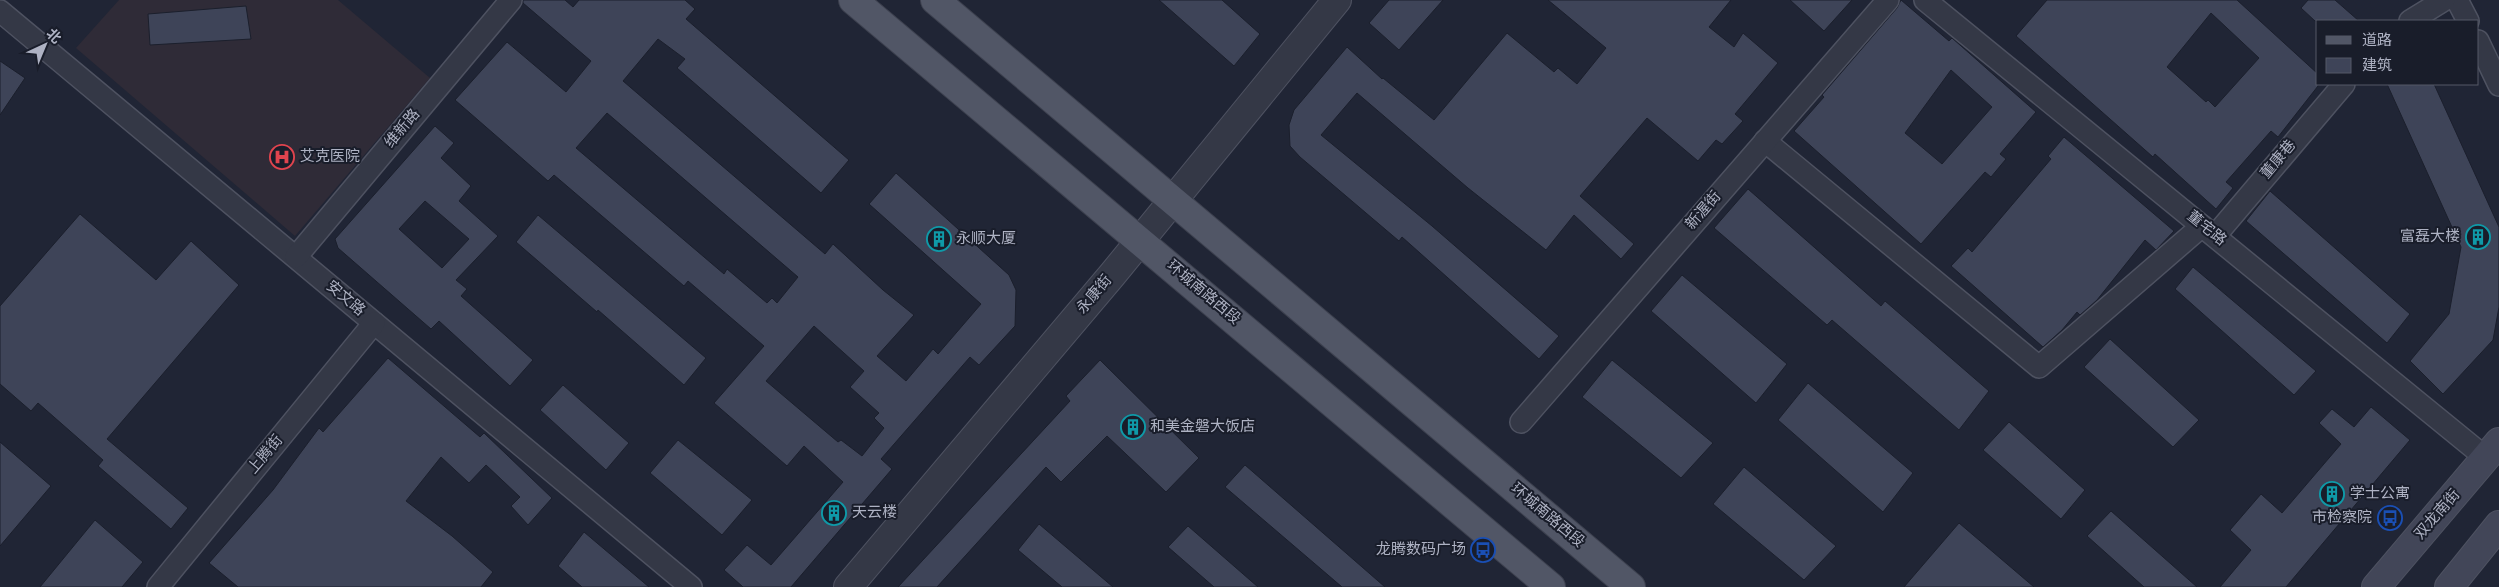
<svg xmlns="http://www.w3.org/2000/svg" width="2499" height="587" font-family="Overpass,'Noto Sans SC',sans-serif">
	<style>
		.medical { fill: #2f2b37 }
		.building { fill: #3e4458; stroke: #1b1f2c; fill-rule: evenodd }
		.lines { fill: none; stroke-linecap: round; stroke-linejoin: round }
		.minor-casing { stroke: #4e5261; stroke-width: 24 }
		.tertiary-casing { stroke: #4e5261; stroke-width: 30 }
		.secondary-casing { stroke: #4e5261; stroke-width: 30 }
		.primary-casing { stroke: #3d414f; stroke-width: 30 }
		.minor { stroke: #343846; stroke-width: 21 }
		.tertiary { stroke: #343846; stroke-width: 28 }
		.secondary { stroke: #424658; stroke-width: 28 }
		.primary { stroke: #515666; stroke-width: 28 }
		.labels { text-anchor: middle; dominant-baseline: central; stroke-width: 4; stroke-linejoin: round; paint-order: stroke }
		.street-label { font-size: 15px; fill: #aeb2c3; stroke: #191d2a }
		.poi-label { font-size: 15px; fill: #aeb2c3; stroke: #191d2a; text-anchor: start }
	</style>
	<rect width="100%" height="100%" fill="#202535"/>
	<path class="medical" d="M119 0H338L430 78 295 236 76 48Z"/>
	<g class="building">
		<path d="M523 0H565L573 7 579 0H685L695 9 686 19 849 160 821 193 677 68 685 59 658 39 623 81 825 254 833 244 883 290 914 315 877 356 906 381 933 349 938 354 981 304 869 204 896 173 1009 275 1016 290 1015 326 979 365 970 357 881 459 892 469 791 587H743L724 570 747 545 771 565 843 482 804 446 787 466 714 403 764 346 688 281 684 286 554 175 548 181 455 100 507 42 566 92 591 61 523 3ZM607 113 798 277 777 303 772 298 767 303 727 269 724 274 576 148ZM814 326 864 371 850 387 879 413 874 418 884 428 862 456 841 440 838 442 766 381Z"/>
		<path d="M1159 0H1222L1260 34 1234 66Z"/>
		<path d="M1389 0H1443L1399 50 1369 23Z"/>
		<path d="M1548 0H1731L1709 27 1734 47 1743 33 1778 63 1735 114 1743 121 1722 144 1716 140 1698 161 1647 118 1580 196 1634 244 1621 259 1574 215 1546 250 1468 188 1357 93 1321 135 1432 226 1559 336 1539 359 1402 237 1399 241 1300 157 1290 146 1289 125 1294 110 1347 47 1382 79 1383 78 1434 120 1507 33 1554 72 1558 68 1577 84 1606 48Z"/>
		<path d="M1790 0H1852L1824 31Z"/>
		<path d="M1901 0 1949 41 1952 38 2036 112 2000 154 2006 159 1991 177 1985 172 1921 244 1794 131 1824 97 1822 95 1897 8ZM1951 70 1992 107 1942 164 1905 133Z"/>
		<path d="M2047 0H2237L2318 74V86L2278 137 2271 131 2226 182 2233 188 2216 209 2155 154 2153 157 2016 36ZM2211 13 2259 58 2215 107 2208 100 2206 102 2167 67Z"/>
		<path d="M2308 0H2335L2359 21H2315L2301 8Z"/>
		<path d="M246 6 251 39 150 45 148 14Z"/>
		<path d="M0 61 25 78 0 115Z"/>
		<path d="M2387 84H2434L2499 227V307L2493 340 2443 394 2410 361 2449 314 2461 247Z"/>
		<path d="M435 126 454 143 441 158 471 186 459 201 498 236 456 280 467 289 461 296 533 360 510 386 439 321 431 329 338 248 335 239ZM425 201 469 239 442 268 399 229Z"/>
		<path d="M2064 137 2174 231 2156 250 2145 240 2097 300 2080 315 2077 312 2062 330 2043 347 1951 266 1968 248 1972 252 2051 159 2048 156Z"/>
		<path d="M1748 189 1881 306 1885 301 1989 391 1959 430 1832 320 1827 325 1714 228Z"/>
		<path d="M2270 191 2410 314 2387 343 2246 221Z"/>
		<path d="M80 214 156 280 191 241 239 285 107 439 188 508 171 529 98 466 103 460 38 403 31 411 0 384V306Z"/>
		<path d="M538 215 706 358 684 385 598 310 597 312 516 242Z"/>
		<path d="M2193 267 2316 371 2294 395 2175 289Z"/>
		<path d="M1682 275 1787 364 1756 403 1651 311Z"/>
		<path d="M2110 339 2199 420 2173 447 2084 367Z"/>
		<path d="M388 358 480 437 484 433 552 498 528 525 511 506 520 497 486 465 469 483 441 457 406 501 452 536 493 572 481 587H238L209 563 273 490 319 428 323 432Z"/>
		<path d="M1100 360 1199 458 1166 492 1107 436 1061 482 1046 467 937 587H898L1070 401 1066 396Z"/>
		<path d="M1612 360 1713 443 1681 478 1582 397Z"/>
		<path d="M1808 383 1913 473 1883 512 1778 420Z"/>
		<path d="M563 385 629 443 606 470 540 410Z"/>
		<path d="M2371 407 2410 440 2286 587H2220L2251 550 2230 530 2261 494 2282 513 2341 444 2319 423 2332 409 2354 427Z"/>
		<path d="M2009 422 2085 490 2061 519 1983 450Z"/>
		<path d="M678 440 752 500 722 535 650 473Z"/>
		<path d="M0 442 51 486 0 546Z"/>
		<path d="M1245 465 1385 587H1342L1225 487Z"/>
		<path d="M1744 467 1836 546 1804 580 1713 504Z"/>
		<path d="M2111 511 2197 587H2144L2087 536Z"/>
		<path d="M95 520 143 562 122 587H40Z"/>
		<path d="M1959 523 2034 587H1904Z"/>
		<path d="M1039 524 1113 587H1062L1018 550Z"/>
		<path d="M1188 526 1258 587H1214L1168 547Z"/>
		<path d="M584 532 649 587H582L558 566Z"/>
	</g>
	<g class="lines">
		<defs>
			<g id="minor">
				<path d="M1925 0 2486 458"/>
				<path d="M2457 0 2468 21"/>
				<path d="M0 11 691 587"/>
				<path d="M2410 21 2444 0"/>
				<path d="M2478 41 2499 85"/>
				<path d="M1765 141 2039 367 2202 226"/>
				<path d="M2215 236 2344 84"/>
				<path d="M296 257 511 0"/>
				<path d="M1521 422 1888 0"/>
				<path d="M158 587 374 323"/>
			</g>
			<path id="tertiary" d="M848 587 1112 275 1337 0"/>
			<g id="secondary">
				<path d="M2376 587 2499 442"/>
				<path d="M2449 587 2499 525"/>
			</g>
			<g id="primary">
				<path d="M853 0 1551 587"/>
				<path d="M935 0 1631 587"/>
			</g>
		</defs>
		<use href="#minor" class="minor-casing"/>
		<use href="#tertiary" class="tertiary-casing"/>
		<use href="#secondary" class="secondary-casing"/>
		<use href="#primary" class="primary-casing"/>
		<use href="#minor" class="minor"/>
		<use href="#tertiary" class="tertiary"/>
		<use href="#secondary" class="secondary"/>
		<use href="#primary" class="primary"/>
	</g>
	<defs>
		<symbol id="hospital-ring" viewBox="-11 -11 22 22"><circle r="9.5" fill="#191d2a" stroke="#e0444e" stroke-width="1.5"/><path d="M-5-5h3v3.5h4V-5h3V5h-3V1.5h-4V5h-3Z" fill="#e0444e"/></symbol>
		<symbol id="building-ring" viewBox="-11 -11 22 22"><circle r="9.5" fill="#191d2a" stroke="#0f9aa8" stroke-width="1.5"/><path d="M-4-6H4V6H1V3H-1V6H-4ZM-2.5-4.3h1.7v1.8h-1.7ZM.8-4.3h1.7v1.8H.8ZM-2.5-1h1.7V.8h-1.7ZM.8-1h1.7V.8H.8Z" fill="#0f9aa8"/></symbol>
		<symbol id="bus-ring" viewBox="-11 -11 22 22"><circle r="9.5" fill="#191d2a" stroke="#1a4fb4" stroke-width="1.5"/><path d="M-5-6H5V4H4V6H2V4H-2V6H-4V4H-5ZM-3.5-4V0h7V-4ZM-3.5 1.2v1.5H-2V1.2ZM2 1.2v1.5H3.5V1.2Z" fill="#1a4fb4"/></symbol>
	</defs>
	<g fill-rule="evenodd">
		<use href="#hospital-ring" x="268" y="143" width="28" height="28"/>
		<use href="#building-ring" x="2464" y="223" width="28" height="28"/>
		<use href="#building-ring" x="925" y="225" width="28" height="28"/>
		<use href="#building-ring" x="1119" y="413" width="28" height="28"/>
		<use href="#building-ring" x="2318" y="480" width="28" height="28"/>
		<use href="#building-ring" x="820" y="499" width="28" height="28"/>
		<use href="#bus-ring" x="2376" y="504" width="28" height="28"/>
		<use href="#bus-ring" x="1469" y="536" width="28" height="28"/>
	</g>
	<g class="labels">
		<g class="street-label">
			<text transform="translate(403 129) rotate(-50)">维新路</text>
			<text transform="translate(2279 160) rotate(-50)">董康巷</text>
			<text transform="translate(1704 211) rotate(-49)">新渥街</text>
			<text transform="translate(2206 229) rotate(39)">董宅路</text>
			<text transform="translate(1203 293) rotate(40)">环城南路西段</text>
			<text transform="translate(1095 295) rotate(-50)">永康街</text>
			<text transform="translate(345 299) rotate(40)">安文路</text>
			<text transform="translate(266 455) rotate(-50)">上腾街</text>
			<text transform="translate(2438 515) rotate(-49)">双龙南街</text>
			<text transform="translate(1547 516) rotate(40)">环城南路西段</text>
		</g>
		<g class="poi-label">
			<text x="300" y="157">艾克医院</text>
			<text x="2460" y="237" text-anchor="end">富磊大楼</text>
			<text x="956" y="239">永顺大厦</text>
			<text x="1150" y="427">和美金磐大饭店</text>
			<text x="2350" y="494">学士公寓</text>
			<text x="852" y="513">天云楼</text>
			<text x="2372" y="518" text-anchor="end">市检察院</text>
			<text x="1466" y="550" text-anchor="end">龙腾数码广场</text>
		</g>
	</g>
	<rect x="2316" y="20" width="162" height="65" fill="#191d2a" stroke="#555967"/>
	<rect x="2326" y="36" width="25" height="8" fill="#515666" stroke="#555967"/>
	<text x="2362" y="45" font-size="15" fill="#aeb2c3">道路</text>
	<rect x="2326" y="58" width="25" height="15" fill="#3e4458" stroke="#555967"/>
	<text x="2362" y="70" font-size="15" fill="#aeb2c3">建筑</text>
	<g transform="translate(45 45) rotate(44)" stroke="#191d2a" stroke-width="4" paint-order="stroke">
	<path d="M0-4L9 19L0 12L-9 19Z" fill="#aeb2c3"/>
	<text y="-8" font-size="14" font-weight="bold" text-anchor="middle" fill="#aeb2c3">北</text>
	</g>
</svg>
